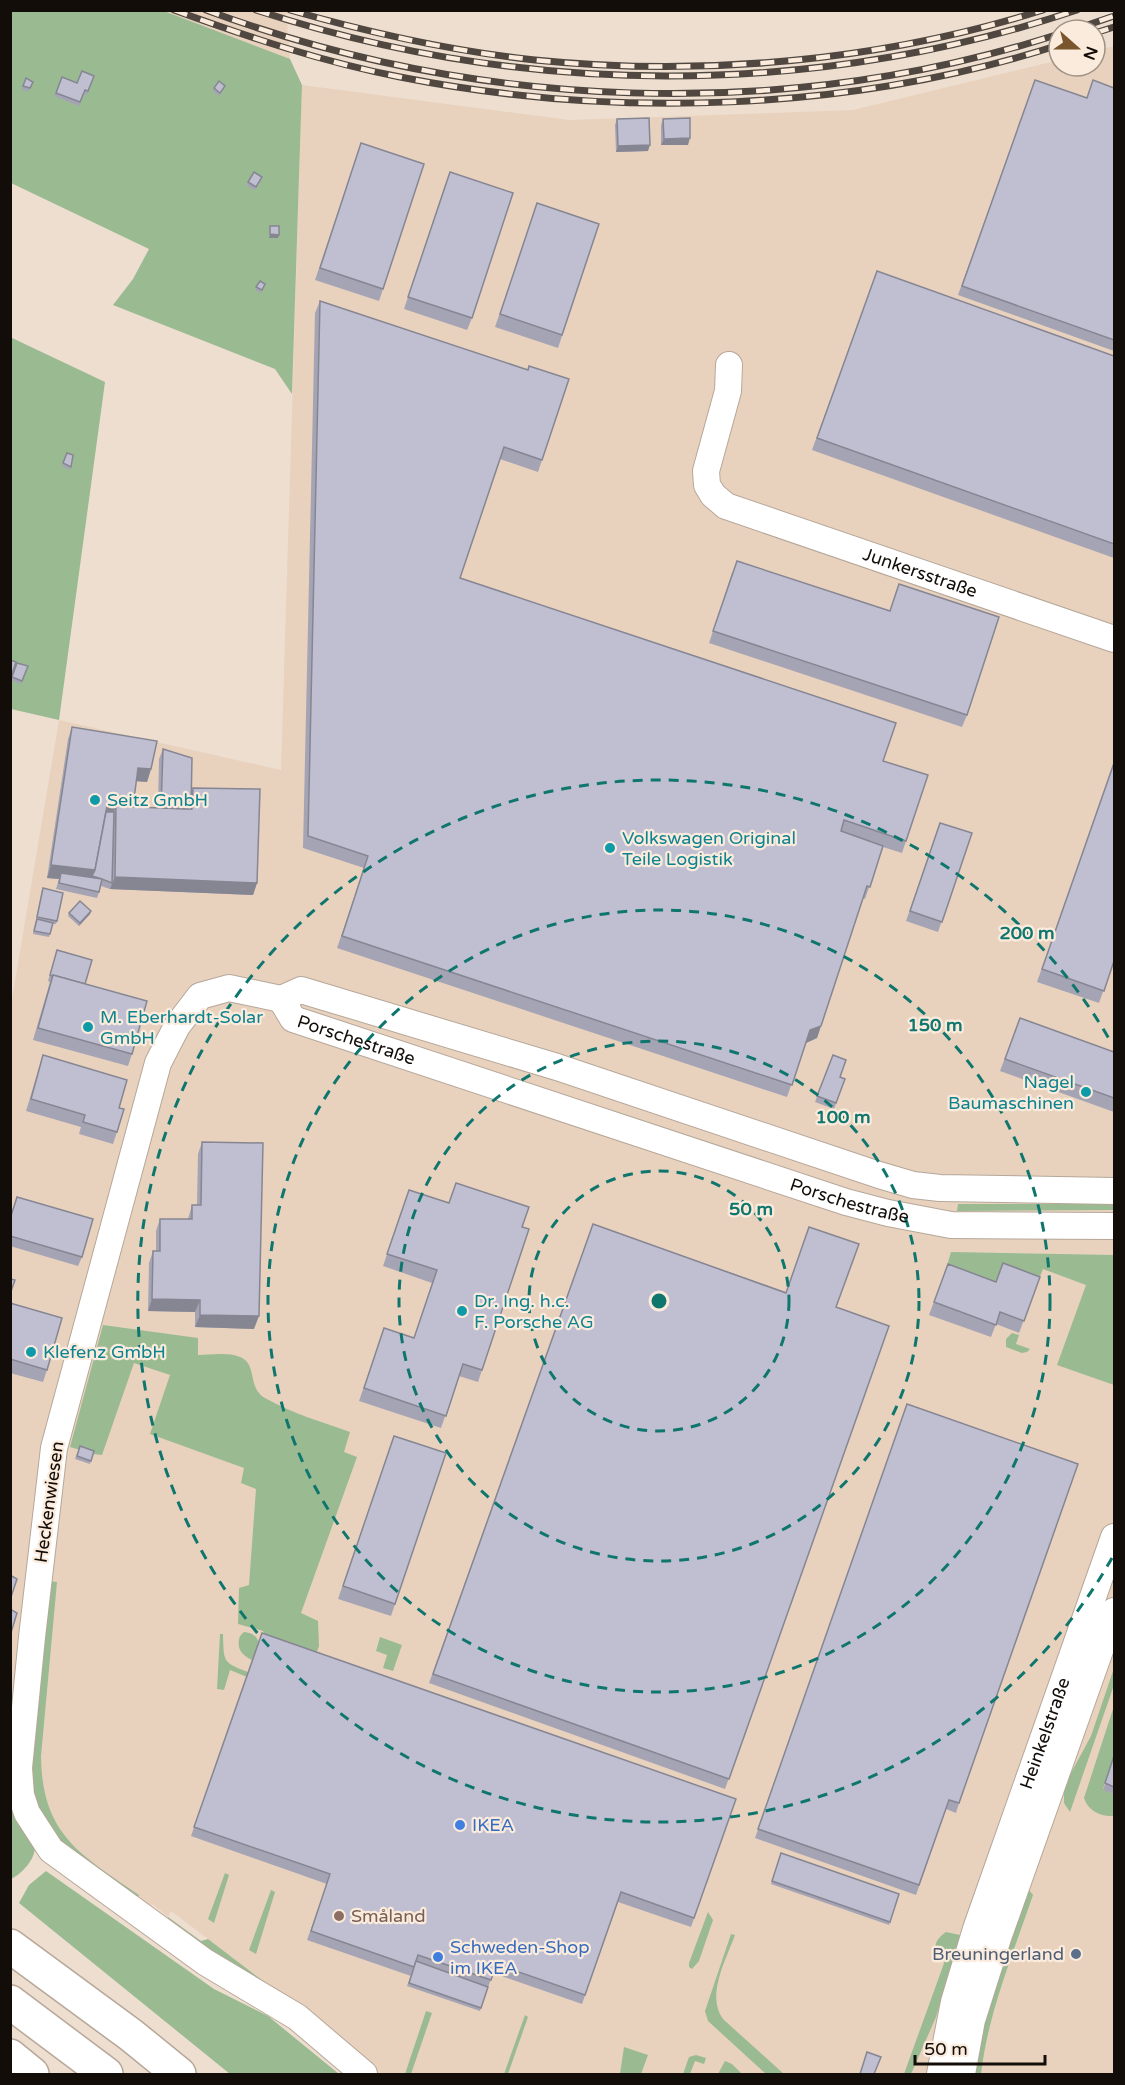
<svg xmlns="http://www.w3.org/2000/svg" width="1125" height="2085" font-family="'Varela Round',sans-serif">
	<style>
		.built { fill: #e8d2be }
		.green { fill: #9aba92 }
		.lines { fill: none; stroke-linecap: round; stroke-linejoin: round }
		.minor-casing { stroke: #b6a799; stroke-width: 28 }
		.highway-casing { stroke: #b6a799; stroke-width: 36 }
		.minor { stroke: #fff; stroke-width: 26 }
		.highway { stroke: #fff; stroke-width: 33 }
		.rail-casing { stroke: #504840; stroke-width: 7 }
		.rail { stroke: #fbebdc; stroke-width: 4.5; stroke-dasharray: 14; stroke-linecap: butt }
		.wall { fill: #a5a4b5 }
		.shaded-wall { fill: #868693 }
		.building { fill: #c0bfd2; stroke: #868693; stroke-width: 1.5 }
		.ring { fill: none; stroke: #0f766e; stroke-width: 3; stroke-dasharray: 10 8 }
		.culture-dot { fill: #0f9aa8; stroke: #fbebdc; stroke-width: 2 }
		.shop-dot { fill: #3f7fe0; stroke: #fbebdc; stroke-width: 2 }
		.education-dot { fill: #8d6e63; stroke: #fbebdc; stroke-width: 2 }
		.service-dot { fill: #5c6f8a; stroke: #fbebdc; stroke-width: 2 }
		.labels { text-anchor: middle; dominant-baseline: central; stroke-width: 4.5; stroke-linejoin: round; paint-order: stroke }
		.street-label { font-size: 18px; fill: #120d08; stroke: #fbebdc }
		.culture-label { font-size: 18px; fill: #0d838f; stroke: #fbebdc; text-anchor: start }
		.shop-label { font-size: 18px; fill: #366cbe; stroke: #fbebdc; text-anchor: start }
		.education-label { font-size: 18px; fill: #785e54; stroke: #fbebdc; text-anchor: start }
		.service-label { font-size: 18px; fill: #4e5e75; stroke: #fbebdc; text-anchor: end }
		.centre { fill: #0f766e; stroke: #fbebdc; stroke-width: 3 }
		.ring-label { font-size: 18px; text-anchor: middle; font-weight: bold; fill: #0f766e; stroke: #fbebdc; stroke-width: 4.5; stroke-linejoin: round; paint-order: stroke }
	</style>
	<rect width="100%" height="100%" fill="#eedecf"/>
	<g class="built">
		<path d="M164 11H286L290 59Z"/>
		<path d="M1114 46V2074H378L304 2011 171 1911 168 1917 152 1904 148 1914 134 1905 138 1895 89 1860 62 1834 11 1838V1005L59 720 281 770 302 85 570 120 853 110 1059 60V66H1095V51Z"/>
	</g>
	<g class="green">
		<path d="M11 11H164L290 59 302 85 292 394 275 369 113 305 133 279 149 249 11 183Z"/>
		<path d="M10 337 105 382 59 720 11 709Z"/>
		<path d="M958 1204H1114V1210L957 1211Z"/>
		<path d="M951 1252 1114 1255V1385L1057 1365 1086 1285 1043 1269 1035 1289 992 1294 944 1276Z"/>
		<path d="M103 1325 198 1338V1355C210 1355 228 1352 240 1357 258 1364 247 1388 265 1398 291 1413 322 1422 350 1432L344 1452 357 1457 301 1613 318 1621 319 1646 316 1654 266 1636 263 1631 238 1624 239 1588 249 1585 256 1489 241 1483 244 1468 150 1434 170 1375 134 1363 102 1455 93 1454 70 1447Z"/>
		<path d="M1012 1333 1019 1335 1016 1344 1030 1349 1027 1352 1022 1353 1006 1347V1339Z"/>
		<path d="M47 1581 57 1582 41 1756C42 1835 80 1854 139 1895L134 1905 66 1854 44 1822 35 1800 31 1767Z"/>
		<path d="M244 1632C252 1633 256 1635 259 1643L252 1660C241 1655 236 1648 240 1636Z"/>
		<path d="M220 1634H223C224 1662 222 1662 248 1672L247 1677 230 1670 224 1690 217 1689Z"/>
		<path d="M380 1637 402 1645 393 1671 383 1668 387 1655 376 1651Z"/>
		<path d="M1114 1668V1685L1070 1812 1064 1803V1786L1091 1736Z"/>
		<path d="M1114 1706V1756L1103 1789 1114 1794V1816C1101 1817 1088 1811 1084 1798Z"/>
		<path d="M10 1792 35 1848C34 1861 21 1874 11 1879Z"/>
		<path d="M46 1871 214 1989 268 2016 339 2074H230L19 1903 29 1885Z"/>
		<path d="M225 1873 229 1875 214 1923 208 1919Z"/>
		<path d="M1028 1889 1033 1895C1013 1954 988 2013 981 2074H974C984 2010 1006 1950 1028 1889Z"/>
		<path d="M271 1890 275 1892 256 1954 249 1950Z"/>
		<path d="M708 1912 713 1920 699 1961 692 1969 689 1967V1963Z"/>
		<path d="M168 1917 201 1941 208 1939 295 2005 164 1926Z"/>
		<path d="M946 1932 960 1935V1938L936 2017 911 2074H904L947 1955 936 1951C934 1942 939 1937 946 1932Z"/>
		<path d="M731 1934 735 1935C726 1960 705 1997 724 2020L784 2074H766L708 2021 705 2011Z"/>
		<path d="M426 2011 432 2013 411 2074H405Z"/>
		<path d="M525 2015 528 2017 508 2074H504Z"/>
		<path d="M624 2047 648 2055 641 2074H620Z"/>
		<path d="M696 2055 706 2058 704 2064 695 2061 690 2074H683L689 2057Z"/>
		<path d="M725 2061 732 2064 742 2074H718Z"/>
	</g>
	<g class="lines">
		<defs>
			<g id="minor">
				<path id="s1" d="M729 365 728 391 706 471 707 485 713 495 726 506 1114 639"/>
				<path d="M281 999 229 988 200 996 177 1026 158 1063 54 1448 32 1637 19 1768 21 1795 27 1813 51 1850 205 1962 297 2017 364 2074"/>
				<path id="s2" d="M281 999 293 1019 846 1202 888 1213 951 1225 1114 1226"/>
				<path d="M281 999 301 990 557 1067 879 1175 913 1185 940 1188 1114 1191"/>
				<path id="s3" d="M940 2074 954 2002 976 1929 1114 1537"/>
				<path d="M962 2074 972 2020 998 1938 1114 1611"/>
			</g>
			<g id="highway">
				<path d="M10 1946 131 2035 179 2074"/>
				<path d="M10 2002 106 2074"/>
				<path d="M10 2056 32 2074"/>
			</g>
		</defs>
		<use href="#minor" class="minor-casing"/>
		<use href="#highway" class="highway-casing"/>
		<use href="#minor" class="minor"/>
		<use href="#highway" class="highway"/>
		<defs>
			<g id="rail">
				<path d="M174 10C248 37 323 62 400 77 613 119 851 112 1059 45"/>
				<path d="M206 10C476 110 784 123 1059 34"/>
				<path d="M256 10C521 97 812 99 1077 10"/>
				<path d="M290 10C370 33 452 51 535 60 704 77 881 61 1043 10"/>
				<path d="M1073 30 1114 16"/>
				<path d="M1095 33 1114 27"/>
			</g>
		</defs>
		<use href="#rail" class="rail-casing"/>
		<use href="#rail" class="rail"/>
	</g>
	<g class="wall">
		<path d="M94 76 87 95 84 93 79 106 54 96 62 77 77 83Z"/>
		<path d="M26 78 33 82 28 92 22 89Z"/>
		<path d="M1035 80 1087 98 1114 88V351L958 295Z"/>
		<path d="M214 88 224 89 219 96 213 91Z"/>
		<path d="M617 119 648 151 616 152 615 125Z"/>
		<path d="M663 119 688 145H661V125Z"/>
		<path d="M357 155 383 289 379 301 315 280Z"/>
		<path d="M262 177 255 190 247 186 248 182Z"/>
		<path d="M445 185 472 318 467 330 404 309Z"/>
		<path d="M537 203 599 224 558 348 495 327Z"/>
		<path d="M877 271 1114 356V558L812 450Z"/>
		<path d="M265 284 261 293 255 290 256 287Z"/>
		<path d="M320 301 542 460 538 472 500 459 460 578 883 761 906 841 902 853 883 847 865 899 863 898 817 1038 806 1043 787 1097 337 948 364 868 303 848 315 313Z"/>
		<path d="M67 453 71 467 70 470 62 466Z"/>
		<path d="M732 573 967 715 962 727 709 643Z"/>
		<path d="M17 663 28 666 21 684 11 680Z"/>
		<path d="M72 727 151 769 147 782 136 781 133 807 158 808 159 759 163 749 192 791 193 788 257 883 253 895 110 889 101 886 97 898 56 889 59 879 47 878 68 739Z"/>
		<path d="M1114 762V961L1099 1003 1037 982Z"/>
		<path d="M940 823 972 833 938 932 906 921Z"/>
		<path d="M42 891 57 921 56 924H52L49 937 33 934Z"/>
		<path d="M91 911 90 914 79 926 68 916 69 913Z"/>
		<path d="M57 950 85 984 132 1054 128 1066 33 1040 50 982 48 981Z"/>
		<path d="M1020 1018 1114 1052V1112L1000 1071Z"/>
		<path d="M43 1055 119 1108 117 1132 113 1144 79 1134 81 1127 26 1111Z"/>
		<path d="M833 1055 840 1077 845 1079 834 1109 815 1102Z"/>
		<path d="M202 1142 254 1329 195 1327V1312L148 1311 149 1263 153 1251H156V1231L160 1219H188L192 1205H197L198 1154Z"/>
		<path d="M409 1190 522 1227 482 1370 478 1382 459 1376 441 1428 359 1401 384 1328 414 1338 432 1283 383 1266Z"/>
		<path d="M17 1197 82 1257 78 1266 10 1246V1217Z"/>
		<path d="M593 1224 786 1292 836 1307 889 1326 725 1789 429 1683Z"/>
		<path d="M948 1264 996 1282 1040 1277 1019 1333 996 1324 991 1337 929 1315Z"/>
		<path d="M10 1303 47 1370 43 1382 10 1373Z"/>
		<path d="M907 1404 959 1803 956 1813 946 1809 916 1895 755 1838Z"/>
		<path d="M394 1436 446 1453 391 1616 338 1599Z"/>
		<path d="M80 1446 94 1451 90 1464 75 1459Z"/>
		<path d="M262 1633 736 1799 691 1927 618 1902 582 2004 493 1973 480 2011 407 1986 412 1972 411 1976 307 1940 327 1884 191 1836Z"/>
		<path d="M1114 1756V1794L1103 1790Z"/>
		<path d="M781 1853 899 1894 889 1925 771 1884Z"/>
	</g>
	<g class="shaded-wall">
		<path d="M690 138 688 145H661L664 139Z"/>
		<path d="M650 145 648 151 616 152 618 146Z"/>
		<path d="M270 234 279 235 278 238H269Z"/>
		<path d="M138 768 151 769 147 782 134 781Z"/>
		<path d="M107 806H116L112 818 105 812Z"/>
		<path d="M51 865 95 870 90 882 61 873 59 879 47 878Z"/>
		<path d="M115 877 257 883 253 895 110 889Z"/>
		<path d="M91 911 90 914 79 926 80 923Z"/>
		<path d="M821 1026 817 1038 806 1043 810 1030Z"/>
		<path d="M152 1299 200 1300 195 1312 148 1311Z"/>
		<path d="M200 1315 259 1316 254 1329 195 1327Z"/>
	</g>
	<g class="building">
		<path d="M82 71 94 76 88 91 85 90 80 102 56 93 62 77 77 83Z"/>
		<path d="M26 78 33 82 30 88 23 86Z"/>
		<path d="M1035 80 1087 98 1093 80 1114 88V340L962 286Z"/>
		<path d="M219 81 225 86 220 93 214 88Z"/>
		<path d="M649 118 650 145 618 146 617 119Z"/>
		<path d="M690 118V138L664 139 663 119Z"/>
		<path d="M361 143 424 164 383 289 320 268Z"/>
		<path d="M254 172 262 177 256 187 248 182Z"/>
		<path d="M450 172 513 193 472 318 408 297Z"/>
		<path d="M537 203 599 224 562 335 500 314Z"/>
		<path d="M270 226H279V235L270 234Z"/>
		<path d="M877 271 1114 356V544L817 438Z"/>
		<path d="M260 281 265 284 262 290 256 287Z"/>
		<path d="M320 301 528 370 529 366 569 379 542 460 504 447 460 578 896 723 883 761 928 775 906 841 844 820 841 831 883 846 870 887 867 886 821 1026 810 1030 792 1085 342 936 368 856 308 836Z"/>
		<path d="M67 453 73 455 71 467 63 463Z"/>
		<path d="M737 561 890 611 899 584 999 617 967 715 713 631Z"/>
		<path d="M10 660 16 662 11 677H10Z"/>
		<path d="M17 663 28 666 22 681 12 677Z"/>
		<path d="M72 727 157 741 151 769 138 768 133 807 192 809 193 788 260 789 257 883 115 877 116 806H107L95 870 51 865Z"/>
		<path d="M163 749 192 758 191 809 161 808Z"/>
		<path d="M1114 763V961L1104 991 1042 969Z"/>
		<path d="M106 812H114L112 883 102 879 99 892 59 883 61 873 102 879 92 876 95 870Z"/>
		<path d="M940 823 972 833 942 922 910 911Z"/>
		<path d="M43 888 63 893 57 921 37 917Z"/>
		<path d="M80 901 91 911 80 923 69 913Z"/>
		<path d="M37 919 53 923 50 934 34 931Z"/>
		<path d="M57 950 92 960 85 984 53 975 52 976 50 975Z"/>
		<path d="M53 975 147 1001 132 1054 38 1028Z"/>
		<path d="M1020 1018 1114 1052V1098L1005 1059Z"/>
		<path d="M43 1055 127 1080 119 1108 124 1109 117 1132 83 1122 85 1115 31 1099Z"/>
		<path d="M833 1055 846 1060 840 1077 845 1079 836 1103 817 1096Z"/>
		<path d="M202 1142 263 1143 259 1316 200 1315V1300L152 1299 153 1251H160V1219H192V1205H201Z"/>
		<path d="M456 1183 529 1207 522 1227 529 1229 482 1370 463 1364 446 1416 364 1388 384 1328 414 1338 437 1270 387 1254 409 1190 449 1203Z"/>
		<path d="M17 1197 93 1219 82 1257 10 1236V1219Z"/>
		<path d="M593 1224 786 1293 809 1227 859 1244 836 1307 889 1326 729 1779 433 1674Z"/>
		<path d="M1003 1263 1040 1277 1024 1321 1000 1312 996 1325 934 1302 948 1264 996 1282Z"/>
		<path d="M10 1279 15 1280 10 1294Z"/>
		<path d="M10 1303 62 1318 47 1370 10 1359Z"/>
		<path d="M907 1404 1078 1464 959 1803 949 1800 919 1885 758 1829Z"/>
		<path d="M394 1436 446 1453 395 1604 343 1586Z"/>
		<path d="M80 1446 94 1451 91 1461 77 1456Z"/>
		<path d="M10 1575 17 1579 10 1600Z"/>
		<path d="M10 1609 17 1613 10 1636Z"/>
		<path d="M262 1633 736 1799 694 1918 621 1892 585 1995 496 1964 491 1980 418 1955 414 1967 311 1931 330 1874 194 1827Z"/>
		<path d="M1114 1756V1787L1105 1783Z"/>
		<path d="M781 1853 899 1894 890 1922 772 1881Z"/>
		<path d="M416 1961 488 1987 481 2008 409 1983Z"/>
		<path d="M867 2052 881 2057 874 2074H860Z"/>
	</g>
	<g class="ring">
		<circle cx="659" cy="1301" r="130"/>
		<circle cx="659" cy="1301" r="260"/>
		<circle cx="659" cy="1301" r="391"/>
		<path d="M1112 1558A521 521 0 1 1 1112 1044"/>
	</g>
	<g class="culture-dot">
		<circle cx="95" cy="800" r="6"/>
		<circle cx="610" cy="848" r="6"/>
		<circle cx="88" cy="1027" r="6"/>
		<circle cx="1086" cy="1092" r="6"/>
		<circle cx="462" cy="1311" r="6"/>
		<circle cx="31" cy="1352" r="6"/>
	</g>
	<g class="shop-dot">
		<circle cx="460" cy="1825" r="6"/>
		<circle cx="438" cy="1957" r="6"/>
	</g>
	<circle class="education-dot" cx="339" cy="1916" r="6"/>
	<circle class="service-dot" cx="1076" cy="1954" r="6"/>
	<g class="labels">
		<g class="street-label">
			<text stroke="none"><textPath href="#s1" startOffset="357">Junkersstraße</textPath></text>
			<text stroke="none"><textPath href="#s2" startOffset="90">Porschestraße</textPath></text>
			<text stroke="none"><textPath href="#s2" startOffset="609">Porschestraße</textPath></text>
			<text transform="translate(49 1502) rotate(-82)">Heckenwiesen</text>
			<text stroke="none"><textPath href="#s3" startOffset="357">Heinkelstraße</textPath></text>
		</g>
		<g class="culture-label">
			<text x="107" y="800">Seitz GmbH</text>
			<text x="622" y="838">Volkswagen Original<tspan x="622" dy="21">Teile Logistik</tspan></text>
			<text x="100" y="1017">M. Eberhardt-Solar<tspan x="100" dy="21">GmbH</tspan></text>
			<text x="1074" y="1082" text-anchor="end">Nagel<tspan x="1074" dy="21">Baumaschinen</tspan></text>
			<text x="474" y="1301">Dr. Ing. h.c.<tspan x="474" dy="21">F. Porsche AG</tspan></text>
			<text x="43" y="1352">Klefenz GmbH</text>
		</g>
		<g class="shop-label">
			<text x="472" y="1825">IKEA</text>
			<text x="450" y="1947">Schweden-Shop<tspan x="450" dy="21">im IKEA</tspan></text>
		</g>
		<g class="education-label">
			<text x="351" y="1916">Småland</text>
		</g>
		<g class="service-label">
			<text x="1064" y="1954">Breuningerland</text>
		</g>
	</g>
	<circle cx="659" cy="1301" r="9" class="centre"/>
	<g class="ring-label">
		<text x="1027" y="939">200 m</text>
		<text x="935" y="1031">150 m</text>
		<text x="843" y="1123">100 m</text>
		<text x="751" y="1215">50 m</text>
	</g>
	<rect width="1125" height="2085" fill="none" stroke="#120d08" stroke-width="24"/>
	<g transform="translate(1077 48) rotate(111)"><circle r="28" fill="#fbebdc" stroke="#9e9287" stroke-width="1.5"/>
	<path d="M0-4.5L10 22L0 15L-10 22Z" fill="#79562e"/>
	<text y="-9" font-size="16" font-weight="bold" text-anchor="middle" fill="#120d08">N</text>
	</g>
	<path d="M915 2055v9h130v-9" fill="none" stroke="#120d08" stroke-width="3"/>
	<text x="924" y="2055" font-size="18" fill="#120d08" stroke="#fbebdc" stroke-width="4.5" paint-order="stroke">50 m</text>
</svg>
